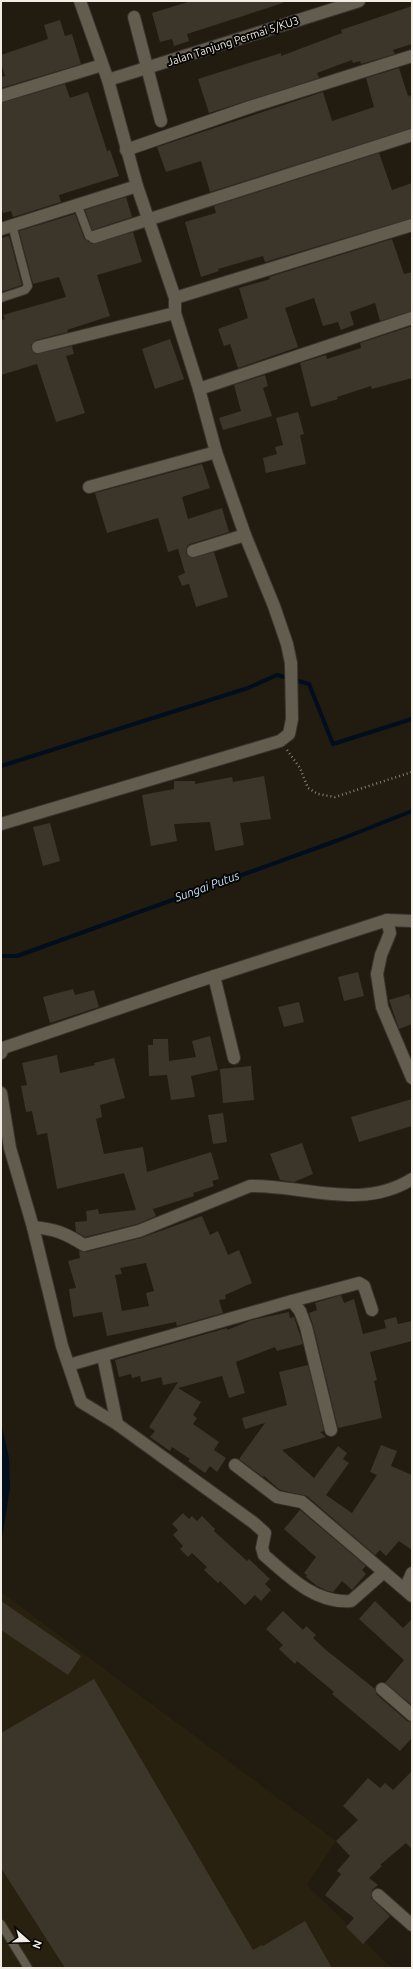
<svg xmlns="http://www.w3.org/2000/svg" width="413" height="1969" font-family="Ubuntu,sans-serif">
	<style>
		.built { fill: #29210f }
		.water { fill: #000e1e }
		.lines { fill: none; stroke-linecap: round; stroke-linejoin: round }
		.stream { stroke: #000e1e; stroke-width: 4 }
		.building { fill: #3c362a; fill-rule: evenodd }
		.lane-casing { stroke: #38342f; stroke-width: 10 }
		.street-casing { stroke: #38342f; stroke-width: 14 }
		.path { stroke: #868178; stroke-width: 2.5; stroke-dasharray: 1 3; stroke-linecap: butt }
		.lane { stroke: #635d4f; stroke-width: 8 }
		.street { stroke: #635d4f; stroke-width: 12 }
		.labels { text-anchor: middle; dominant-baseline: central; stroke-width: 4; stroke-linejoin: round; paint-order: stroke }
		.street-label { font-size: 11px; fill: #f1ede5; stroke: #080603 }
		.water-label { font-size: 12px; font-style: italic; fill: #bedefc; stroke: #080603 }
	</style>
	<rect width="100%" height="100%" fill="#211b10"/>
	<path class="built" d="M1 1592 336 1841 307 1885 392 1968H1Z"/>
	<path class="water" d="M1 1422 9 1458 10 1487 1 1545Z"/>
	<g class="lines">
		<g class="stream">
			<path d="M1 766 248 688 277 675 309 684 333 744 412 719"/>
			<path d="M1 956H17L336 841 412 811"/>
		</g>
	</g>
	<g class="building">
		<path d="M191 1H283V3L187 34 189 41 174 46 172 39 160 42 152 13Z"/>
		<path d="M412 6V44L393 50 395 54 361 64 360 61 353 63 352 60 317 73 319 78 209 113 198 79 281 53V56L342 33 341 30Z"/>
		<path d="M60 20 65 36 72 34 81 64 1 88V77L5 76 1 63V55L48 39 44 25Z"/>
		<path d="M399 68 408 96 410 95 412 101V128L210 192 201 161 166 172 157 147 323 92 332 121 374 107 366 78Z"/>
		<path d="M65 84 70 98 88 92 107 151 110 150 119 176 59 195 61 202 13 217 11 211 3 213 1 206V103Z"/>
		<path d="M379 153 392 190 412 183V218L265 262 263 256 218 269 219 271 201 277 185 222 216 213 214 206Z"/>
		<path d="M126 197 132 217 92 230 85 210Z"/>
		<path d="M75 214 84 238 92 244 133 232 142 262 97 275 110 316 67 330 68 332 36 340 31 345V349L36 354 72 346 74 354 66 356 85 413 56 422 37 364 1 375V320L5 319 3 315 66 297 59 277 33 284 19 231Z"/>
		<path d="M9 236 22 285 1 292V238Z"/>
		<path d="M392 239 404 274 412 272V311L380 321 375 303 350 312 354 325 341 330 338 322 323 326 314 298 285 308 298 347 238 368 230 344 224 346 218 329 248 318 239 288 270 279 269 277Z"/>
		<path d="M412 326V378L372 389 371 386 337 397 338 399 311 407 300 363 326 355 327 359 361 348 360 343Z"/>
		<path d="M170 339 184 379 155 389 142 349Z"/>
		<path d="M265 375 268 386 263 388 272 416 223 430 219 418 241 411 234 385Z"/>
		<path d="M298 412 304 434 300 435 306 464 266 473 263 458 277 454 275 447 283 445 276 418Z"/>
		<path d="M202 464 210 488 182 497 188 519 222 508 229 532 190 544 187 546 186 553 192 558 214 552 228 597 196 607 189 584 182 586 178 576 185 573 178 549 168 552 158 518 107 533 95 493Z"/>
		<path d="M264 776 271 819 240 823 244 845 215 851 210 822 174 824 177 841 151 846 142 795 174 789V781H195V784L232 777 233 782Z"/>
		<path d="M50 823 60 861 43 866 33 827Z"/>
		<path d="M358 972 364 996 344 1001 338 977Z"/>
		<path d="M73 989 75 995 94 990 99 1007 50 1023 43 997Z"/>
		<path d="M409 994 412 1003V1024L399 1029 389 1000Z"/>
		<path d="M299 1002 304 1022 284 1027 278 1007Z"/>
		<path d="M210 1036 218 1070 191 1076 195 1097 171 1100 167 1075 149 1076 148 1045H153V1039H168L169 1061 196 1057 192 1041Z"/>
		<path d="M57 1055 60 1073 95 1065 94 1063 114 1058 125 1098 100 1105 102 1117 96 1119 104 1154 143 1147 147 1172 211 1152 219 1179 212 1181 214 1186 193 1193 194 1196 153 1209 156 1216 137 1224 85 1237 76 1232 75 1222 87 1221 86 1211 98 1209 99 1214 136 1210 124 1173 57 1189 47 1133 37 1135 32 1111 26 1112 21 1086 27 1085 22 1063Z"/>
		<path d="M251 1066 254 1100 223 1103 220 1069Z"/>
		<path d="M412 1099V1126L359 1142 351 1117Z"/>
		<path d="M223 1113 227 1142 213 1144 208 1115Z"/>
		<path d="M302 1143 313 1174 294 1182 280 1180 270 1154Z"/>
		<path d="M202 1216 210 1235 218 1231 228 1255 239 1250 252 1283 225 1295 226 1299 219 1300 223 1313 177 1326 176 1322 107 1336 102 1312 73 1317 69 1289 76 1288 68 1261 80 1258 79 1251 86 1252 141 1238ZM146 1263 154 1291 146 1293 149 1306 122 1311 115 1275 122 1274 120 1268Z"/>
		<path d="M341 1295 344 1303 354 1299 363 1334 386 1328 384 1320 396 1317 398 1324 412 1321V1341L370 1352 377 1380 374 1381 382 1418 338 1428 313 1325 309 1313 317 1310 315 1303Z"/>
		<path d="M289 1312 290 1318 294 1317 303 1344 277 1351 275 1347 236 1362 245 1393 229 1398 222 1376 178 1388 201 1402 193 1415 197 1418 193 1424 219 1442 214 1450 226 1458 217 1472 210 1466 205 1473 188 1461 190 1459 172 1447 170 1451 150 1437 155 1431 149 1427 178 1382 163 1385 161 1377 141 1382 140 1376 132 1378 131 1374 119 1377 115 1360 227 1328V1330L252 1320Z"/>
		<path d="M308 1365 324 1431 320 1432 326 1437 282 1450 314 1478 338 1446 347 1453 343 1459 349 1463 326 1495 352 1513 377 1475 370 1472 381 1445 397 1451 391 1466 412 1475V1550L399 1541 386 1556 380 1550 375 1555 307 1496 280 1490 264 1476 263 1477 239 1459 265 1423 245 1429 242 1418 287 1405 279 1372Z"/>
		<path d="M300 1510 366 1566 362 1570 366 1574 352 1590 342 1581 333 1592 328 1591 317 1586 306 1577 307 1575 304 1573 316 1557 284 1529Z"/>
		<path d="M183 1513 189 1519 192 1516 197 1521 202 1516 215 1529 214 1531 247 1561 249 1559 270 1579 265 1584 271 1590 261 1601 255 1595 245 1605 220 1581 218 1583 204 1570 207 1567 192 1553 188 1557 180 1549 183 1546 173 1535 178 1530 172 1524Z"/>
		<path d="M1 1601 81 1656 68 1675 1 1630Z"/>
		<path d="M375 1601 403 1628 412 1619V1705L385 1683 404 1660 359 1619Z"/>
		<path d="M283 1611 303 1630 306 1626 316 1635 313 1638 326 1650 375 1689 377 1695 407 1721 412 1722V1738L400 1751 332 1694 334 1692 297 1661 295 1664 279 1649 283 1645 266 1629Z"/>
		<path d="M94 1679 253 1950 262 1945 263 1946 305 1921 332 1968H65L1 1868V1733Z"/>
		<path d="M412 1771V1849L406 1843 380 1865 382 1866 369 1878 378 1885 372 1890 371 1898 390 1916 363 1944 346 1927 354 1918 325 1895 341 1874 337 1871 350 1856 336 1841 358 1820 343 1806 368 1778 380 1788 385 1783 393 1790Z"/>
	</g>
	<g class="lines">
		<defs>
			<g id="lane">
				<path d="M77 204 89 236 94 237"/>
				<path d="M1 298 25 290 28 286 12 225"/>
				<path d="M1 1924 28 1968"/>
			</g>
			<g id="street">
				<path d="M134 17 161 121"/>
				<path d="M108 80 359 1"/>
				<path d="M1 96 102 65"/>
				<path d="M126 150 250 107 412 56"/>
				<path d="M1 229 137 186"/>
				<path d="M94 237 412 135"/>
				<path d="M175 298 412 225"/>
				<path d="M38 347 175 313"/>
				<path d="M199 389 412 318"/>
				<path d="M89 487 216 452"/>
				<path d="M193 551 245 535"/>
				<path d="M1 824 280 741 289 734 292 719 291 663 287 644 274 606 245 535 216 452 199 389 175 313V298L137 186 108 80 80 1"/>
				<path d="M387 920 390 933 381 955 377 974 382 1007 412 1078"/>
				<path d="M214 976 234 1058"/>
				<path d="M1 1053 3 1048 193 983 387 920 412 921"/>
				<path d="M1 1093 10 1148 33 1227 62 1346 81 1402 117 1424 254 1523 265 1533 262 1548 264 1555C289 1577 316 1604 351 1601L384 1572"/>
				<path d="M33 1227C55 1229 65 1233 84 1245L139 1231 250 1186C305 1185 361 1211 412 1179"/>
				<path d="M292 1301 359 1283 364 1286 372 1310"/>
				<path d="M103 1356 117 1424"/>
				<path d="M69 1365 292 1301 300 1311 306 1327 331 1430"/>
				<path d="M235 1465 277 1497 302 1502 412 1596"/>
				<path d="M405 1589 412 1573"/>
				<path d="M382 1689 412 1715"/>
				<path d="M378 1895 412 1925"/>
			</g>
		</defs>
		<use href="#lane" class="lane-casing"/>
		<use href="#street" class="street-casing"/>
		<path class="path" d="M287 750 300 768 308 788 318 794 335 797 412 772"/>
		<use href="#lane" class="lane"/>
		<use href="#street" class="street"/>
	</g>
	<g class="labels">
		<g class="street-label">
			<text transform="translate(233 41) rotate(-18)">Jalan Tanjung Permai 5/KU3</text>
		</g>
		<g class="water-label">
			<text transform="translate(207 886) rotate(-20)">Sungai Putus</text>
		</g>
	</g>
	<rect width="413" height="1969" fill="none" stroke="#f1ede5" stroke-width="4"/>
	<g transform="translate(28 1941) rotate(110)" stroke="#080603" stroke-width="3" paint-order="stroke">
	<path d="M0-3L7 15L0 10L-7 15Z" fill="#f1ede5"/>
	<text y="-6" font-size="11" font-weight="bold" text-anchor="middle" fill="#f1ede5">N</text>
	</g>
</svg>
